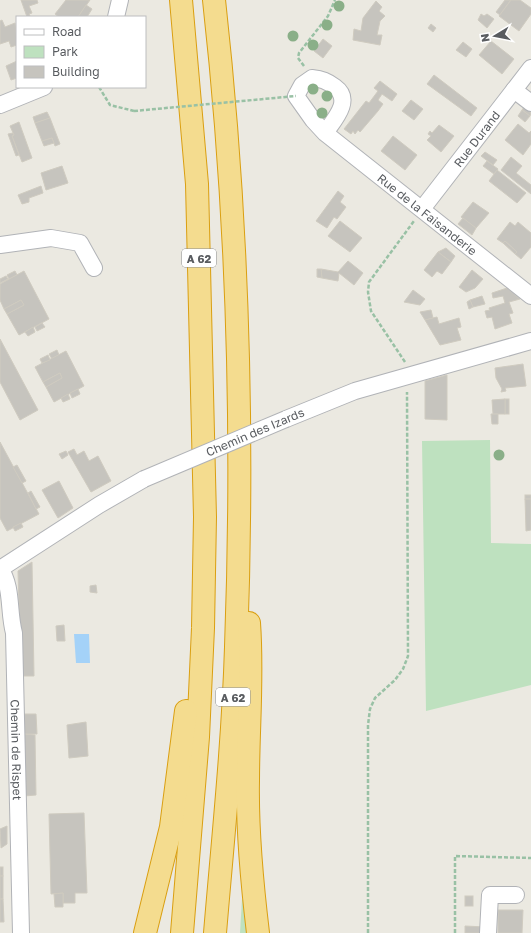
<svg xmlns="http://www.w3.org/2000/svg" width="531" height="933" font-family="'Golos Text',sans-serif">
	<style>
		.green { fill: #bee1bf }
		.water { fill: #a4d2f8 }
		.building { fill: #c6c4be; stroke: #cfcbc0 }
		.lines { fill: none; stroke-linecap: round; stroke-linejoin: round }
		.minor-casing { stroke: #b1b3b7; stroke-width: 18 }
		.highway-casing { stroke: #da9f11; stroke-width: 24 }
		.path { stroke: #99c1a5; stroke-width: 2.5; stroke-dasharray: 4 2; stroke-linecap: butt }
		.minor { stroke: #fff; stroke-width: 16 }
		.highway { stroke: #f4dc8f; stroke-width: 22 }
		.minor-bridge-casing { stroke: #b1b3b7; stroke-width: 18; stroke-linecap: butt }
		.path-bridge { stroke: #99c1a5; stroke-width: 2.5; stroke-dasharray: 4 2; stroke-linecap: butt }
		.minor-bridge { stroke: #fff; stroke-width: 16 }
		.tree { fill: #8aaf88 }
		.labels { text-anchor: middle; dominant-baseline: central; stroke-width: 3; stroke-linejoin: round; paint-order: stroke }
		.shield { fill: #fff; stroke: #8b8d90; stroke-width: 1 }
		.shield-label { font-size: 11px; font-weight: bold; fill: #595c60 }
		.street-label { font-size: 12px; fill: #595c60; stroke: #fff }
	</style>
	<rect width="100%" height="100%" fill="#ebe9e1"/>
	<g class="green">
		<path d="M490 440 491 543 531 544V685L426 711 422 441Z"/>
		<path d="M242 899 248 905 249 933H240Z"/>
	</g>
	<path class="water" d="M74 634H89L90 663H76Z"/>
	<g class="building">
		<path d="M21 0H37L38 3 29 6 32 13 29 14 30 16 27 17Z"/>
		<path d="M66 0H90L78 17H59L55 14Z"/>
		<path d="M505 0H511L500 15 496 12Z"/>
		<path d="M511 0H520L531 8V14L519 31 499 16Z"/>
		<path d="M376 1 382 7 379 11 385 16 380 21 377 35H382L380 45 353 40 354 29 361 31 363 18Z"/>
		<path d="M86 5 92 9 87 17H78Z"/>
		<path d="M481 14 484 16 487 14 494 19 487 28 478 20Z"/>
		<path d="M2 20 5 27 15 23 17 45 11 47 9 41 0 44V21Z"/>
		<path d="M431 24 436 28 433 32 428 28Z"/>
		<path d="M323 39 332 46 323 58 314 51Z"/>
		<path d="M491 41 514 59 502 74 479 55Z"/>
		<path d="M463 42 472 49 466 57 456 50Z"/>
		<path d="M17 61V78L11 80 6 66Z"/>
		<path d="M434 75 477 108 471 116 427 84Z"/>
		<path d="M380 81 397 94 392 101 382 94 378 100 383 104 378 111 360 132 358 130 355 134 353 131 351 134 344 129 366 101 369 103 378 91 374 88Z"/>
		<path d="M411 100 423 109 414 120 402 111Z"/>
		<path d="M524 107 531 113 530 116 522 110Z"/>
		<path d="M522 110 530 116 525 122 518 116Z"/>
		<path d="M47 112 50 118 35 123 33 117Z"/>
		<path d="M50 118 60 144 55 146 52 138 42 141 35 123Z"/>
		<path d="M19 122 32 158 22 162 12 136 14 135 10 126Z"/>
		<path d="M518 124 529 133 531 131V144L523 155 505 140Z"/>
		<path d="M439 125 454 136 441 152 427 140 431 136 428 134 430 131 432 133Z"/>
		<path d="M13 133 14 135 12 136 19 155 16 156 8 134Z"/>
		<path d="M393 136 417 155 405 170 381 151Z"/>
		<path d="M52 138 54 143 44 146 42 141Z"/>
		<path d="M485 152 497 160 493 165 481 156Z"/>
		<path d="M511 157 522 166 516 173 531 185V194L501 170Z"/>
		<path d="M487 161 498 169 494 174 483 166Z"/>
		<path d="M62 166 68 183 46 190 41 173Z"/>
		<path d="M497 170 526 193 517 203 489 181Z"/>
		<path d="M41 186 43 193 29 198V202L22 204 18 195Z"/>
		<path d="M338 191 344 196 340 202 346 207 337 219 334 217 327 228 316 221Z"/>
		<path d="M473 202 489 213 476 228 461 217Z"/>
		<path d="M463 218 476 228 472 235 458 224Z"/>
		<path d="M340 221 362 238 350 252 328 236Z"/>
		<path d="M510 222 515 226 518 222 531 233V247L521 259 515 254 517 252 505 241 503 243 497 239Z"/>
		<path d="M505 241 517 252 515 254 503 243Z"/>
		<path d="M446 248 455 256 451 262 438 252Z"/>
		<path d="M438 252 451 262 442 274 437 271 432 277 424 270Z"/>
		<path d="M348 261 363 273 354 285 339 273 338 281 322 278 321 269 338 272Z"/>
		<path d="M317 269H321L322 278 317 277Z"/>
		<path d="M472 270 483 279 475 288 466 292 459 287Z"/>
		<path d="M15 271 17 275 9 279 7 275Z"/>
		<path d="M24 271 49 319 19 335 7 314 24 305 21 300 4 309 0 300V284Z"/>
		<path d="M6 276 8 279 0 283V279Z"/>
		<path d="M507 288 520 299 509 302 513 313 509 314 512 323 495 329 492 317 487 318 485 311 490 310 489 308 505 303 503 296 493 298 492 293Z"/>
		<path d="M413 290 425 299 420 305 404 302Z"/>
		<path d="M482 296 485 304 473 307 470 300Z"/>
		<path d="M21 300 24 305 7 314 4 309Z"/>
		<path d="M470 300 473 307 469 309 467 302Z"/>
		<path d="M431 310 433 318 425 320 420 312Z"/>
		<path d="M437 317 439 324 459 318 461 327 457 328 461 340 440 345 425 320Z"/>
		<path d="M42 323 45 327 37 331 35 327Z"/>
		<path d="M33 327 35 332 28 336 25 332Z"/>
		<path d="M0 339 38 410 20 420 0 382Z"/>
		<path d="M57 350 59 355 52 359 49 354Z"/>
		<path d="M66 351 84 386 54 402 46 387 62 378 60 373 43 382 35 367Z"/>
		<path d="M48 355 50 360 42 363 40 359Z"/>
		<path d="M523 364 526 386 505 388 506 391 501 392 502 389 496 378 495 368Z"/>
		<path d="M60 373 62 378 46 387 43 382Z"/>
		<path d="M447 375V420L425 419V381Z"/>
		<path d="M78 389 80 394 72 398 70 393Z"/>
		<path d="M68 394 70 399 63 402 61 398Z"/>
		<rect x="505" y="399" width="4" height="15"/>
		<path d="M505 399V414H493L492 400Z"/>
		<path d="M491 414H498V424H492Z"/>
		<path d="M0 442 39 514 7 531 0 518Z"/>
		<path d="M74 449 77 455 84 451 89 461 98 456 111 481 91 492 68 452Z"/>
		<path d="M66 451 68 455 62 459 59 454Z"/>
		<path d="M17 465 26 481 22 483 13 467Z"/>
		<path d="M59 481 73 508 58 518 42 490Z"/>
		<path d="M31 491 40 507 36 509 28 493Z"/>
		<rect x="525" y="495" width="6" height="4"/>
		<path d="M525 499H531V530L526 531Z"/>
		<path d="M21 523 23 527 15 531 13 527Z"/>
		<path d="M32 562 34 676H21L18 571Z"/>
		<path d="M96 585 97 593 90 592V586Z"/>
		<path d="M64 625 65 641H57L56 626Z"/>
		<path d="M22 714H36L37 734H23Z"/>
		<path d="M86 722 88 756 69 758 67 725Z"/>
		<path d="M23 734 35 735 36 795 24 796Z"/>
		<path d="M84 813 87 893H75V903H63V893L51 894 49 814Z"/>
		<path d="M7 826V844L1 848 0 829Z"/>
		<rect x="0" y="867" width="3" height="9"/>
		<rect x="0" y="876" width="3" height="23"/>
		<path d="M63 893V907H55L54 894Z"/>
		<rect x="465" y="896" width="8" height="10"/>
		<path d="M0 899H3L4 922H0Z"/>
		<path d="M498 910H523L522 933H498Z"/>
		<path d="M465 926 485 927V933H465Z"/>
	</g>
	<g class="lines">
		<defs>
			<g id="minor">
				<path d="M116 17 120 0"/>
				<path d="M514 90 531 103"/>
				<path d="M0 105 44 87"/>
				<path id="s1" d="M325 133C334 120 353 100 335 87 327 81 322 79 312 78L302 85 296 96 313 120 325 133 531 296"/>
				<path id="s2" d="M422 209 531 68"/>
				<path d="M0 245 51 238 80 243 94 268"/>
				<path d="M286 419 355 391 531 341"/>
				<path id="s3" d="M0 568C13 588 8 611 14 633L21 933"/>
				<path d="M0 569 99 505 144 479"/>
				<path d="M488 933 490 895H516"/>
			</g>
			<g id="highway">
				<path d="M181 0 197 184 205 517 203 628 198 737 182 933"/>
				<path d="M214 0C238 215 244 432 236 647 233 743 223 838 215 933"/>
				<path d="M249 623C253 676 248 728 248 781 247 832 252 883 258 933"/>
				<path d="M145 933 171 827 186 711"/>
			</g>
		</defs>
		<use href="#minor" class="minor-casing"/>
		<use href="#highway" class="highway-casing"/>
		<g class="path">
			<path d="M304 66 298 58 299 53 328 16 335 0"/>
			<path d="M99 87 110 105 134 111"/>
			<path d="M405 362 371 311 368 292 369 282 414 221"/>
			<path d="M368 933V725L370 709 375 698 395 680 403 669 408 656 407 392"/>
			<path d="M455 933V856L531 858"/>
		</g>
		<use href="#minor" class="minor"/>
		<use href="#highway" class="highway"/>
		<defs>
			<path id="minor-bridge" d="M144 479 286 419"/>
		</defs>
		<use href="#minor-bridge" class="minor-bridge-casing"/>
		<path class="path-bridge" d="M134 111 296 96"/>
		<use href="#minor-bridge" class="minor-bridge"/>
	</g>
	<g class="tree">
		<circle cx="339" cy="6" r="5.5"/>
		<circle cx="327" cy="25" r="5.5"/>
		<circle cx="293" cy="36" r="5.5"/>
		<circle cx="313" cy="45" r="5.5"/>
		<circle cx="313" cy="89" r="5.5"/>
		<circle cx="327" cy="96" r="5.5"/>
		<circle cx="322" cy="113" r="5.5"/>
		<circle cx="499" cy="455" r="5.5"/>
	</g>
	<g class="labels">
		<g class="shield">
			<rect x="182" y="249" width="34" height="18" rx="3"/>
			<rect x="216" y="688" width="34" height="18" rx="3"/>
		</g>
		<g class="shield-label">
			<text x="199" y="258">A 62</text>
			<text x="233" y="697">A 62</text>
		</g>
		<g class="street-label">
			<text stroke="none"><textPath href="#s2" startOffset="89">Rue Durand</textPath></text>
			<text stroke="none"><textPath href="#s1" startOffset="281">Rue de la Faisanderie</textPath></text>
			<text transform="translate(255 432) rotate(-23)">Chemin des Izards</text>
			<text stroke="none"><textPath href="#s3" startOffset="184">Chemin de Rispet</textPath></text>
		</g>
	</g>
	<rect x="16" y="16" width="130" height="72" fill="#ffffff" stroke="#bdbebf"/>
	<rect x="24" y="29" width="20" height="6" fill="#ffffff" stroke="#bdbebf"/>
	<text x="52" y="36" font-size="12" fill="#595c60">Road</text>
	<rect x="24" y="46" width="20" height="12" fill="#bee1bf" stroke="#bdbebf"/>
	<text x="52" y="56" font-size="12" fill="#595c60">Park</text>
	<rect x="24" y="66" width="20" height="12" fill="#c6c4be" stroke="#bdbebf"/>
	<text x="52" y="76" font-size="12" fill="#595c60">Building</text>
	<g transform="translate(495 36) rotate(260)" stroke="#ffffff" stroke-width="3" paint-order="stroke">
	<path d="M0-3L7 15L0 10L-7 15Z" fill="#595c60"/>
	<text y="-6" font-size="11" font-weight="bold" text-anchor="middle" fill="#595c60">N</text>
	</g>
</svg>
